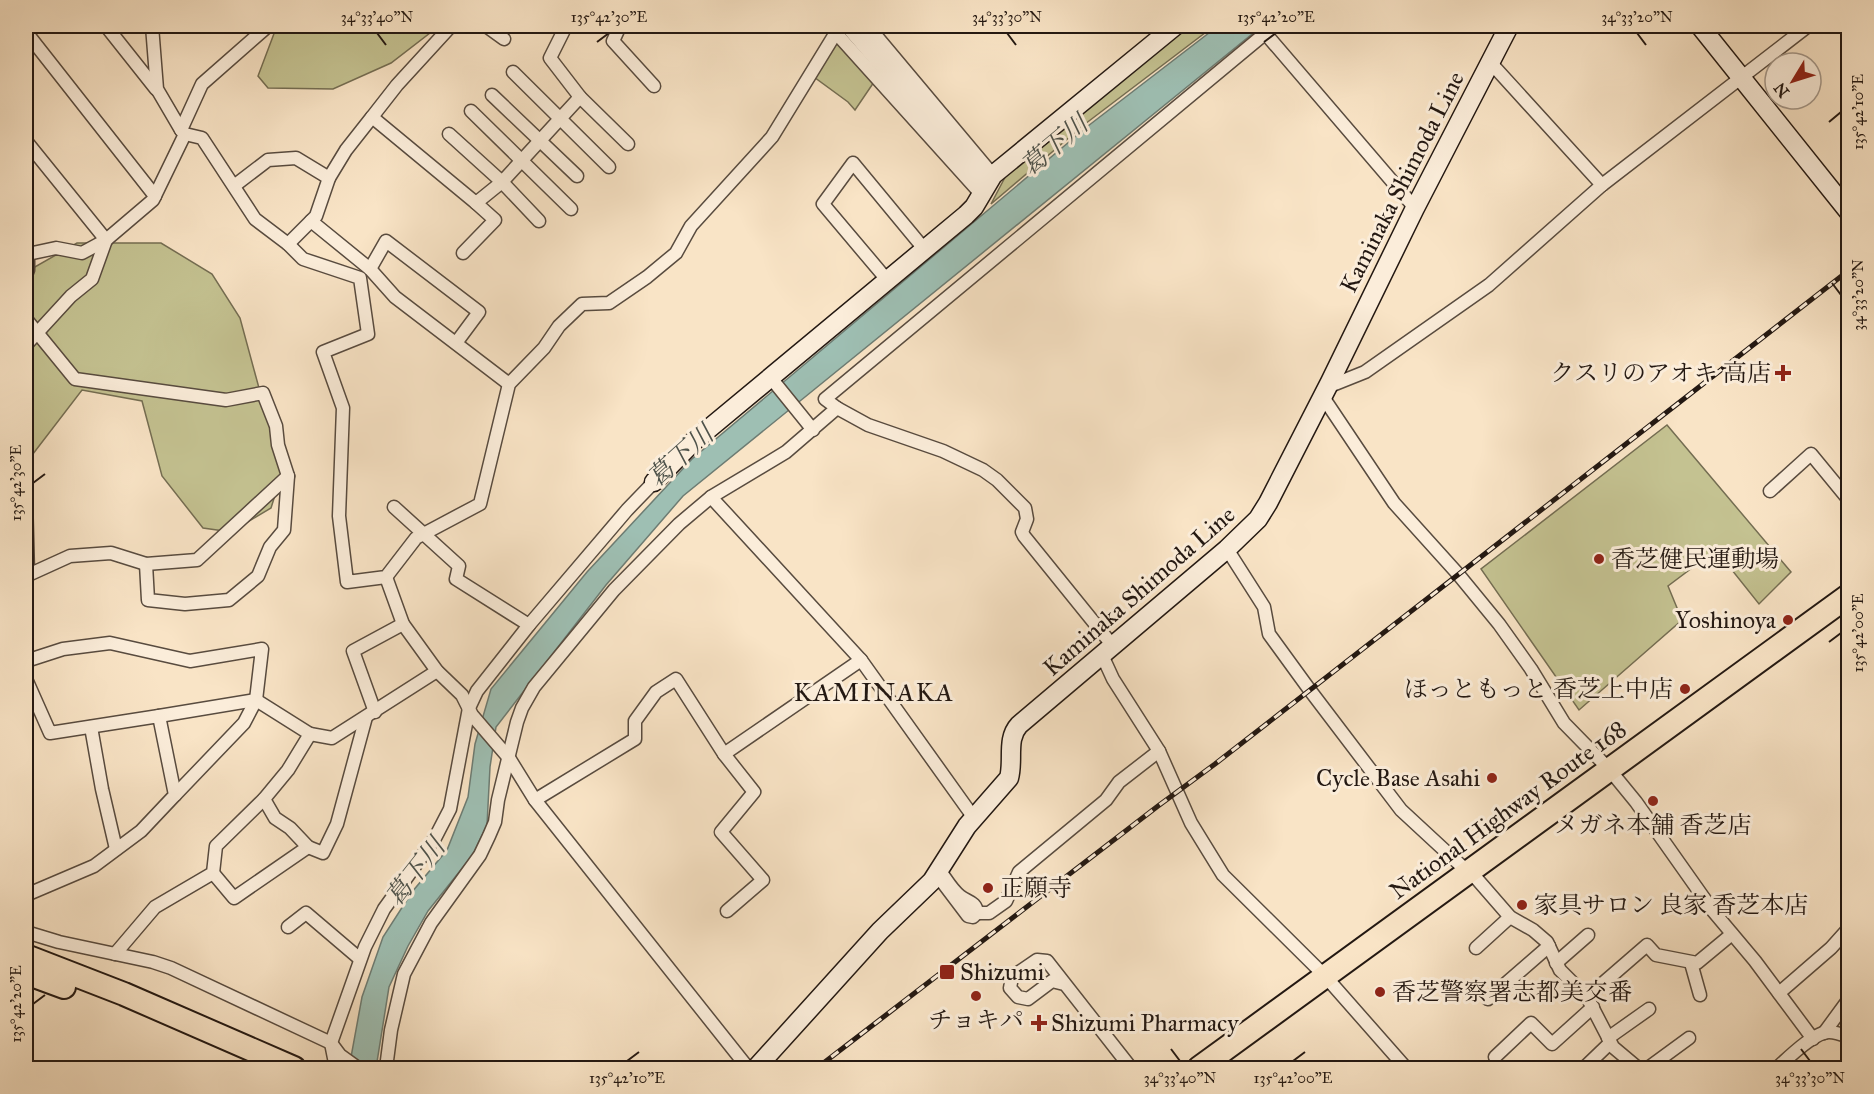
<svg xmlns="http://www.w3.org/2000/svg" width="1874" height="1094" font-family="'IM FELL Great Primer','Noto Serif JP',serif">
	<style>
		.green { fill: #c4c291; stroke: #746d52; stroke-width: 1.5 }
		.water { fill: #9ebfb3; stroke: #6d7c73; stroke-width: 1.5 }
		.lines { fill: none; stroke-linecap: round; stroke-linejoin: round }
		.street-casing { stroke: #584b3f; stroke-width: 15 }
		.secondary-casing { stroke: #231812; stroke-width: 21 }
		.highway-casing { stroke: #231812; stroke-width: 26 }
		.street { stroke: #fbedda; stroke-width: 12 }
		.secondary { stroke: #fbedda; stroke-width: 18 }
		.highway { stroke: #f9e4c6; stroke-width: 22 }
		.rail-casing { stroke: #231812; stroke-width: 5 }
		.rail { stroke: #fbedda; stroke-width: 3; stroke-dasharray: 9; stroke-linecap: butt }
		.ticks { fill: none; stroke: #231812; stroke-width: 2 }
		.poi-dot { fill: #8f2418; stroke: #fbedda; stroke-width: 2 }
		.labels { text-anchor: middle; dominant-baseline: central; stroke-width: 6; stroke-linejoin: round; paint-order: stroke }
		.street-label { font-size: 24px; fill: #231812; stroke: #fbedda }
		.poi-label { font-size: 24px; fill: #231812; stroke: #fbedda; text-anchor: start }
		.water-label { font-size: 26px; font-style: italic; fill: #4e524a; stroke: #fbedda }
		.neighbourhood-label { font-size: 26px; letter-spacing: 1.5px; fill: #231812; stroke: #fbedda }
		.neatline { fill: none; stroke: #231812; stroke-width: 2 }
		.ticks-label { font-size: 15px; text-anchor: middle; fill: #231812 }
	</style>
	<rect width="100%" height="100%" fill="#f9e4c6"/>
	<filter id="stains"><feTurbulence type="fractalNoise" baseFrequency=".00333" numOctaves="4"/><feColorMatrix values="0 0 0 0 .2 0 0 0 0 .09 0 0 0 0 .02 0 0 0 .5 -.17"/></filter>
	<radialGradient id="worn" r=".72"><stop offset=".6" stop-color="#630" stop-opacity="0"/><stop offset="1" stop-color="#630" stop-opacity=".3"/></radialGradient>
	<g class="green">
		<path d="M282 26H439L391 63 333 89 268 88 258 76 275 31Z"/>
		<path d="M1182 26H1214L1085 124 991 204 1011 166Z"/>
		<path d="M837 39 874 82 855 110 848 102 814 77Z"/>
		<path d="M77 243H161L212 274 240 318 282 473 271 508 231 532 203 528 162 476 142 401 82 390 26 463V272Z"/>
		<path d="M1667 425 1791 572 1759 604 1716 550 1668 586 1682 620 1579 710 1481 569Z"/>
	</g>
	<path class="water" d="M1218 26H1262L683 496 606 585 496 727 490 767 487 825 472 856 428 911 408 946 389 987 376 1068H349L362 997 383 937 412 892 447 850 468 797 475 744 491 689 587 572 692 459 1088 126Z"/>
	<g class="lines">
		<defs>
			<g id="street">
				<path d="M106 26 156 89"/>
				<path d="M152 26 157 89 181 130 185 134 202 138 255 219 288 244 303 259 360 278 368 334 323 352 343 408 339 516 347 582 386 577 416 538 480 504 509 384 544 348 559 326 582 304 609 303 647 277 676 253 691 226 772 137 840 26"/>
				<path d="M486 26 504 39"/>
				<path d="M620 26 613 41 654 86"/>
				<path d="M868 26 993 175"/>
				<path d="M1259 26 1415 208"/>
				<path d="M26 32 155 196"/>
				<path d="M836 33 981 194"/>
				<path d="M1490 62 1602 185"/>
				<path d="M513 72 609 167"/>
				<path d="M492 95 577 176"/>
				<path d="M580 97 628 144"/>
				<path d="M471 111 571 209"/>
				<path d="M372 117 397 85 451 26"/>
				<path d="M181 130 202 84 268 26"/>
				<path d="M449 134 502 182 539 221"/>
				<path d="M26 141 106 240"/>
				<path d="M234 186 268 160 296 158 329 178"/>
				<path d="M311 221 370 269 395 297 509 384"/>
				<path d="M288 244 316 216 329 178 346 150 372 117 476 203 502 182 580 97 550 58 566 26"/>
				<path d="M463 253 495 220 476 203"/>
				<path d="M28 254 56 248 82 253 106 240 153 200 185 134"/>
				<path d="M370 269 386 241 479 312 456 343"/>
				<path d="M26 275 28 270V254"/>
				<path d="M888 281 823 204 853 163 925 250"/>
				<path d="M26 319 75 379 226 400 263 393 276 426 278 445 288 476 197 560 146 564 111 553 70 556 26 576"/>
				<path d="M26 345 71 296 92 279 106 240"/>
				<path d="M771 378 813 430"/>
				<path d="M1330 382 1335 384 1365 372 1489 285 1602 185 1808 26"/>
				<path d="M1323 397 1394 503 1458 574 1499 624 1531 669 1564 723 1609 769 1636 802 1713 911 1755 961 1813 1039"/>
				<path d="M837 408 868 425 943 451 983 470 997 480 1025 508 1027 519 1022 532 1024 536 1113 646"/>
				<path d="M1770 491 1811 454 1848 499"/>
				<path d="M711 497 861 660 974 818"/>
				<path d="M26 499 28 575"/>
				<path d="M394 507 459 566 456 579 529 625"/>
				<path d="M1227 549 1264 607 1269 634 1309 689 1401 810 1468 872"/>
				<path d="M146 564 148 600 185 604 229 600 258 576 270 547 284 530 288 476"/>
				<path d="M386 577 403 624 437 671 462 695 472 715 509 758 535 800 748 1068"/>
				<path d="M1102 655 1113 679 1159 751 1191 823 1223 875 1325 976 1406 1068"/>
				<path d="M26 661 63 649 110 643 190 661 262 649 256 700 244 723 175 795"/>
				<path d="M26 679 50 733 159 716 175 795 141 831 94 866 26 895"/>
				<path d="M375 712 353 651 403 624"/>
				<path d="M91 727 102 789 116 849"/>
				<path d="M310 734 332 738 437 671"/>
				<path d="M724 754 861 660"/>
				<path d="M535 800 635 739V721L656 692 676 679 724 754 754 792 721 832 763 880 727 911"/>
				<path d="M308 847 323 853 337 824 366 717"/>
				<path d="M1470 871 1510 917 1533 930 1547 942 1560 970 1587 997 1613 1047 1638 1068"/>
				<path d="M213 873 234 898 308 847 290 828 275 818 264 799"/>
				<path d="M937 875 968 916 973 917 977 913C976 901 967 902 960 896 952 890 946 879 940 871"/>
				<path d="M977 913H989L1006 901 1019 872 1106 800 1119 782 1159 751"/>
				<path d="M288 927 306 913 360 959"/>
				<path d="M26 932 59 942 153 962 171 968 331 1043 340 1055 358 1068"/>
				<path d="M1476 948 1510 917"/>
				<path d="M115 954 155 907 213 873 216 846 264 799 288 770 310 734 256 700 159 716"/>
				<path d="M1556 963 1588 935"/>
				<path d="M1691 963 1700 995"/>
				<path d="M1064 984 1052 981 1028 999 1018 997 1010 988 1012 977 1037 960 1047 961 1131 1068"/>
				<path d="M1779 993 1831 948 1848 929"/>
				<path d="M1587 997 1647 945 1656 955 1697 963 1732 934"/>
				<path d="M1488 999 1549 946"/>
				<path d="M1824 1033 1846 1003"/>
				<path d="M1608 1038 1649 1009"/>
				<path d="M1495 1057 1531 1023 1552 1044 1593 1007"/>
				<path d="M336 1068 331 1043 365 947 384 909 435 838 450 809 469 708 477 691 529 625 627 510 654 482"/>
				<path d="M386 1068 391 1030 404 974 431 923 480 855 489 836 495 822 498 800 517 722 522 708 534 687 614 590 679 524 711 497 786 452 837 408 825 399 1274 26"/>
				<path d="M1584 1068 1610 1043"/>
				<path d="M1648 1068 1689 1038"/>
				<path d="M1777 1068C1788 1058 1814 1032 1829 1032 1836 1032 1843 1035 1848 1037"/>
			</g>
			<g id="secondary">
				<path d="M850 26 986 184"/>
				<path d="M1700 26 1848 211"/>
				<path d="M654 482 694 441 966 215 974 207 993 175 1175 26"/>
				<path d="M756 1068 880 931 932 881 967 826 1009 778C1014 760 1006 739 1019 725L1227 549 1258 519 1268 503 1330 382 1415 208 1509 26"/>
			</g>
			<g id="highway">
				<path d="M26 956 124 994 294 1068"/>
				<path d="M26 973 64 987"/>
				<path d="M1199 1068 1848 596"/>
			</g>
		</defs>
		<use href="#street" class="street-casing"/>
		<use href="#secondary" class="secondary-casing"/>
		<use href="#highway" class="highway-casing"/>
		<use href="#street" class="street"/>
		<use href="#secondary" class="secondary"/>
		<use href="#highway" class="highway"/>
		<defs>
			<path id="rail" d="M817 1068 1158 806 1215 764 1848 271"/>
		</defs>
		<use href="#rail" class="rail-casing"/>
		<use href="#rail" class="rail"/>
	</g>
	<path class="ticks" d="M377 33 386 45M1007 33 1016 45M1637 33 1646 45M597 42 609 33M1264 42 1276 33M1829 122 1841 112M1832 283 1841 295M33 483 45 474M1829 642 1841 633M33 1004 45 995M1171 1049 1180 1061M1801 1049 1810 1061M627 1061 639 1052M1293 1061 1305 1052"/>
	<g class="poi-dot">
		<path d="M1780 364h6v6h6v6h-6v6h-6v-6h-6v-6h6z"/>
		<circle cx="1599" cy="559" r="6"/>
		<circle cx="1788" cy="620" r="6"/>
		<circle cx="1685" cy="689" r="6"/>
		<circle cx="1492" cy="778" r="6"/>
		<circle cx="1653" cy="801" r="6"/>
		<circle cx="988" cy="888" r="6"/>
		<circle cx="1522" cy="905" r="6"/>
		<rect x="939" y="964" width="16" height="16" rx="3"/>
		<circle cx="1380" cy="992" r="6"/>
		<circle cx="976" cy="996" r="6"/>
		<path d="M1036 1014h6v6h6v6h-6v6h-6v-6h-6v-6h6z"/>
	</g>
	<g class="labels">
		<g class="street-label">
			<text transform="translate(1402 182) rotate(-63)">Kaminaka Shimoda Line</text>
			<text transform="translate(1139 591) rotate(-41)">Kaminaka Shimoda Line</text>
			<text transform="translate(1508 810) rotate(-36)">National Highway Route 168</text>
		</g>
		<g class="poi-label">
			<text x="1771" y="373" text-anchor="end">クスリのアオキ 高店</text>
			<text x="1611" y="559">香芝健民運動場</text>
			<text x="1776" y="620" text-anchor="end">Yoshinoya</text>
			<text x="1673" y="689" text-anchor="end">ほっともっと 香芝上中店</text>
			<text x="1480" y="778" text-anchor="end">Cycle Base Asahi</text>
			<text x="1653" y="825" text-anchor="middle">メガネ本舗 香芝店</text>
			<text x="1000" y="888">正願寺</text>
			<text x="1534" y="905">家具サロン 良家 香芝本店</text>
			<text x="960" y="972">Shizumi</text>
			<text x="1392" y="992">香芝警察署志都美交番</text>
			<text x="976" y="1020" text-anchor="middle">チョキパ</text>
			<text x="1051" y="1023">Shizumi Pharmacy</text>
		</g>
		<g class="water-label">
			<text transform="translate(1054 145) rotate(-40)">葛下川</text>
			<text transform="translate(680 456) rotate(-42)">葛下川</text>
			<text transform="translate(415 872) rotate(-52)">葛下川</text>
		</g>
		<g class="neighbourhood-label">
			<text x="874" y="692">KAMINAKA</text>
		</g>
	</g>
	<rect width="1874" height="1094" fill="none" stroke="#f9e4c6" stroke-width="66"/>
	<g transform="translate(1793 81) rotate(232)"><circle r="28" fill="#fbedda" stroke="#a5988a" stroke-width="1.5"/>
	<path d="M0-4.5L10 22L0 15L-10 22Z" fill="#8f2418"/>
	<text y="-9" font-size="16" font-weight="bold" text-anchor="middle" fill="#231812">N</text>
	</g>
	<rect x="33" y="33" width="1808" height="1028" class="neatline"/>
	<g class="ticks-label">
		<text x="377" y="22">34°33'40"N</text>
		<text x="609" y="22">135°42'30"E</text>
		<text x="1007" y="22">34°33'30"N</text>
		<text x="1276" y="22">135°42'20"E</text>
		<text x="1637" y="22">34°33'20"N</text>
		<text transform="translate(1858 112) rotate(-90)" y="5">135°42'10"E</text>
		<text transform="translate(1858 295) rotate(-90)" y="5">34°33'20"N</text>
		<text transform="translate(16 483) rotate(-90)" y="5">135°42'30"E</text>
		<text transform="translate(1858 633) rotate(-90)" y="5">135°42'00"E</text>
		<text transform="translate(16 1004) rotate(-90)" y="5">135°42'20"E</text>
		<text x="627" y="1083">135°42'10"E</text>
		<text x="1180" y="1083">34°33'40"N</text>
		<text x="1293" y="1083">135°42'00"E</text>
		<text x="1810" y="1083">34°33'30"N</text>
	</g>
	<rect width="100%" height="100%" filter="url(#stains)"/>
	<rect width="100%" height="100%" fill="url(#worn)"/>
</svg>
